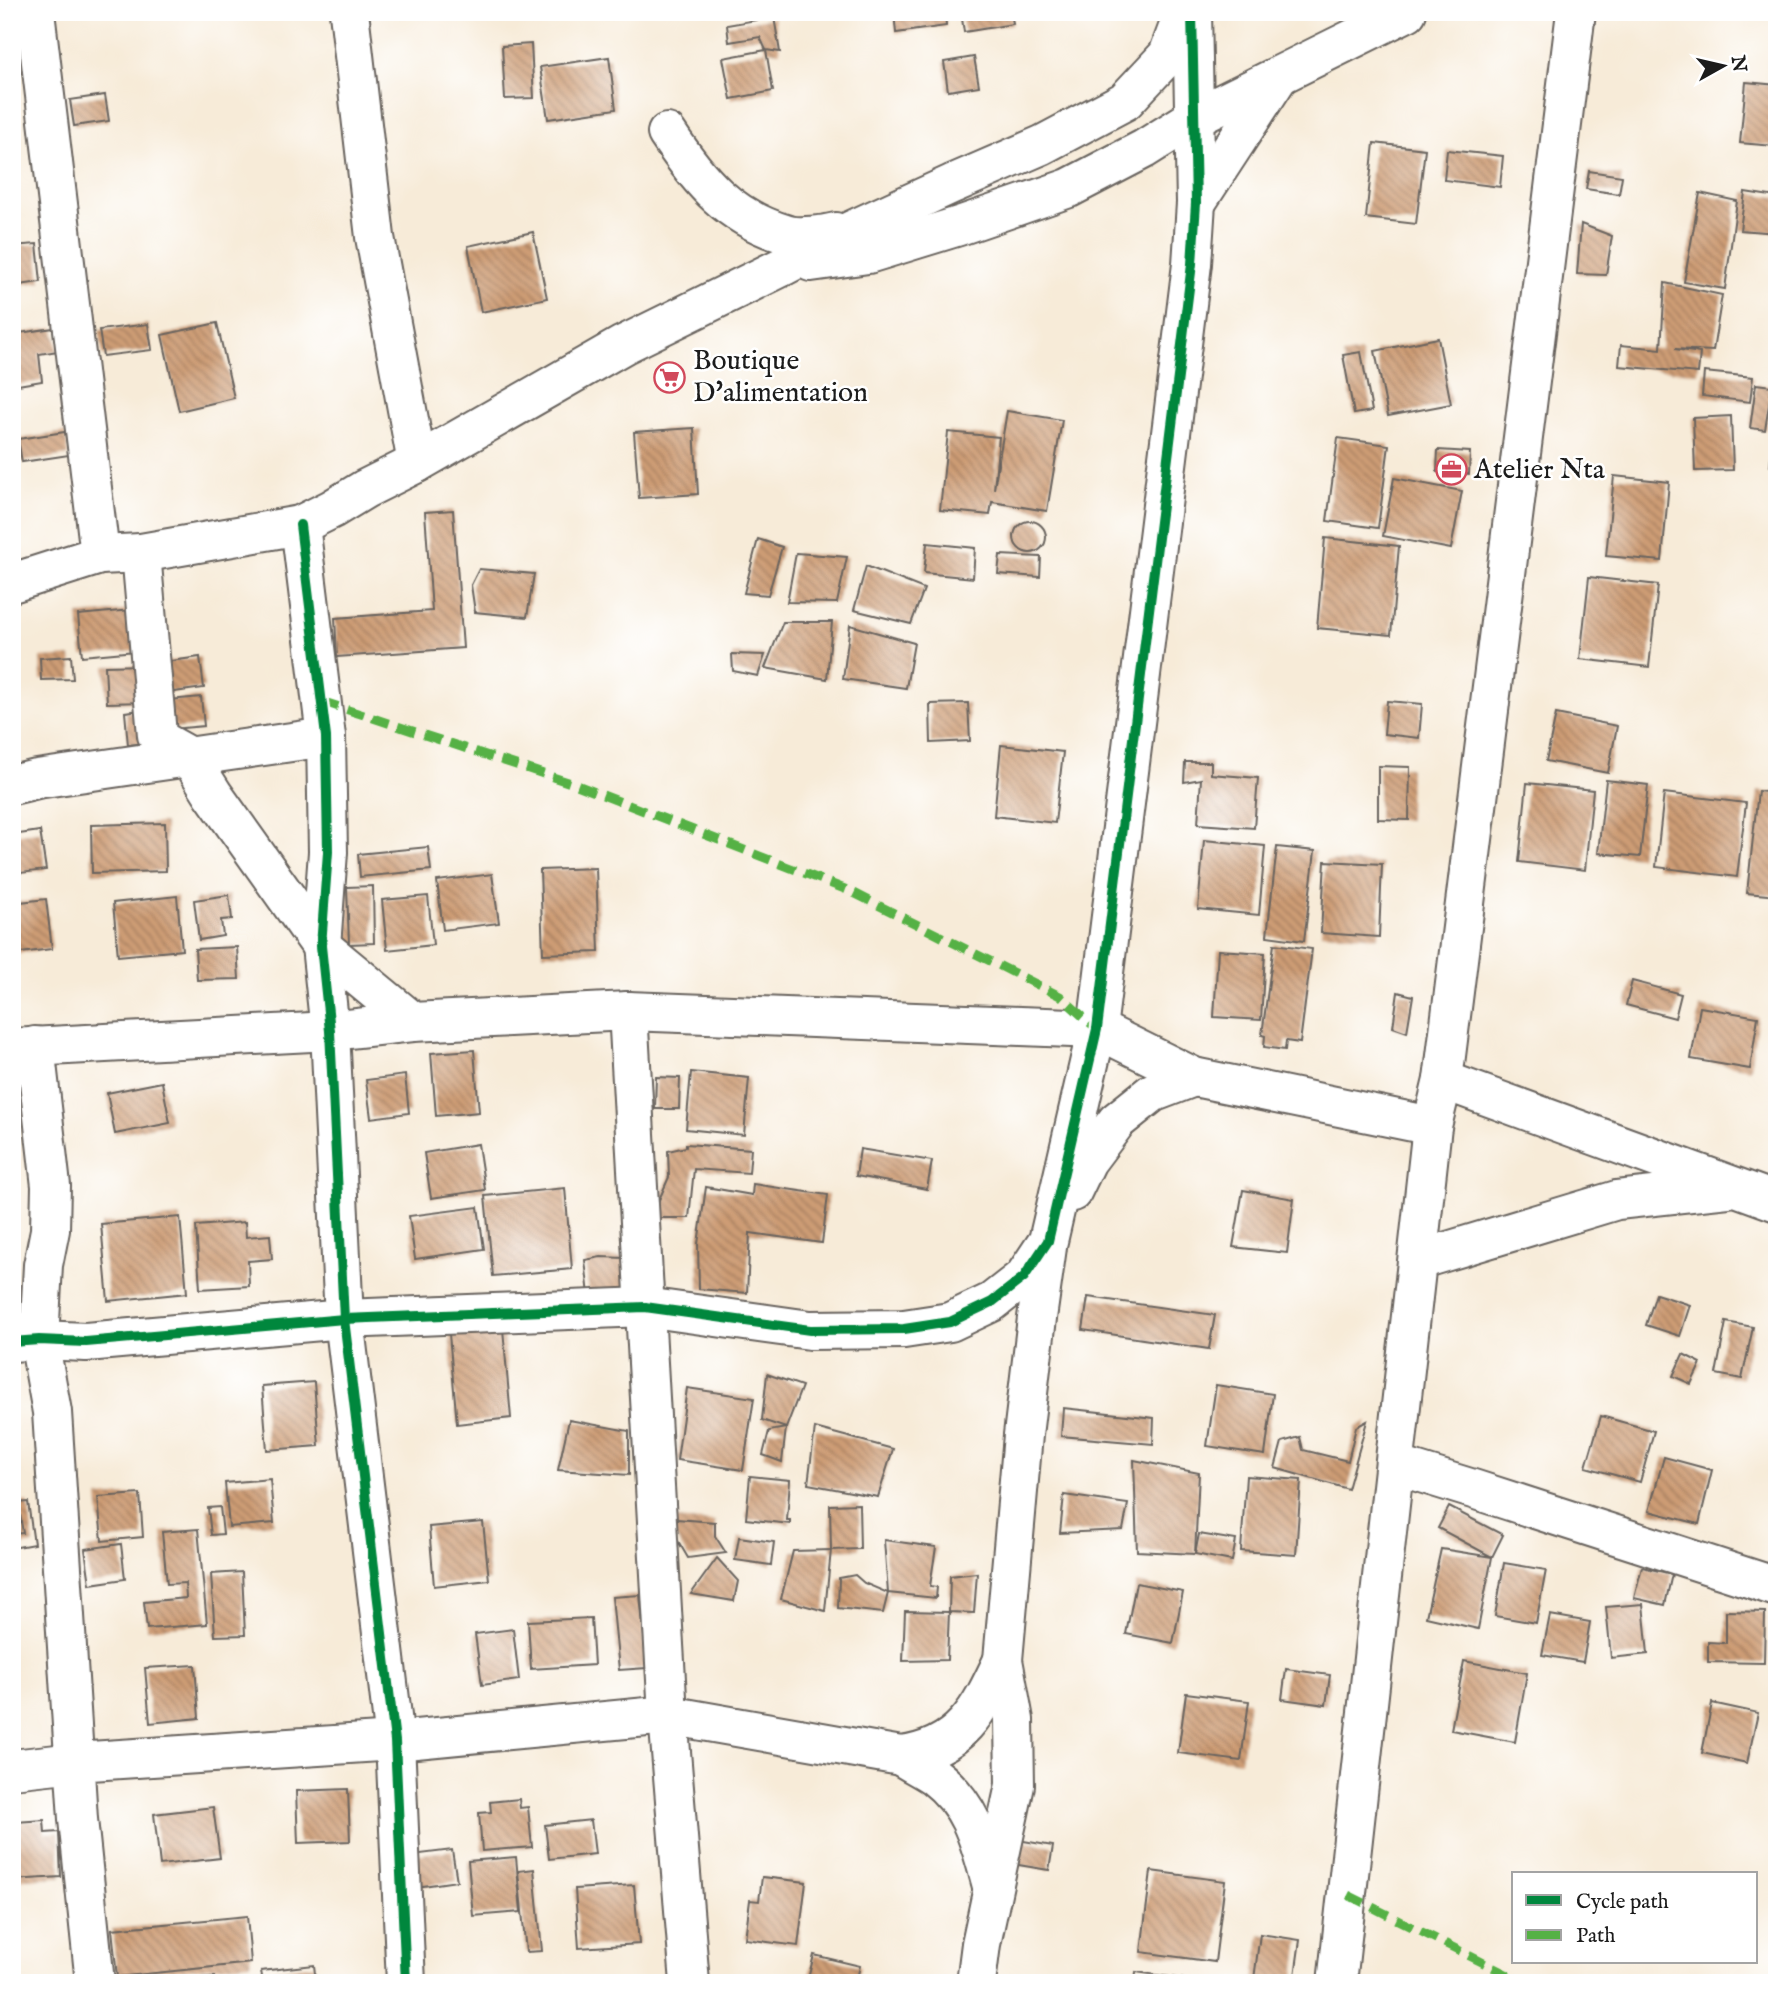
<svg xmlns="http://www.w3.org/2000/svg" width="1789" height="1995" font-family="'IM FELL English',serif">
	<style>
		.building { fill: url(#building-back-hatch) }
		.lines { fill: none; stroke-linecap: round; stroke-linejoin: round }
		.minor-casing { stroke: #69645e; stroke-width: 42 }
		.major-casing { stroke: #69645e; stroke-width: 42 }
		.minor { stroke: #fff; stroke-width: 38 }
		.major { stroke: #fff; stroke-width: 38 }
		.quiet { stroke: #55b145; stroke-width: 9; stroke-dasharray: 18 9; stroke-linecap: butt }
		.cycleway-casing { stroke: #fff; stroke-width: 15 }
		.cycleway { stroke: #00873e; stroke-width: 10 }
		.labels { text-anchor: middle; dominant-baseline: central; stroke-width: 5; stroke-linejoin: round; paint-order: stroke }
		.poi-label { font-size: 28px; fill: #1c1c1c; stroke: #fff; text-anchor: start }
	</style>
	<defs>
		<pattern id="building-back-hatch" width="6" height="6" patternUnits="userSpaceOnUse" patternTransform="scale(1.75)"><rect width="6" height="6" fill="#cd9c75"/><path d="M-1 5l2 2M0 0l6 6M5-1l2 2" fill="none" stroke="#a67e5f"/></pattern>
	</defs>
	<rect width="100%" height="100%" fill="#fff"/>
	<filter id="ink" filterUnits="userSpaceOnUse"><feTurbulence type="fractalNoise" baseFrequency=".0143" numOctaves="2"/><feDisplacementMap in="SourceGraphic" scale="14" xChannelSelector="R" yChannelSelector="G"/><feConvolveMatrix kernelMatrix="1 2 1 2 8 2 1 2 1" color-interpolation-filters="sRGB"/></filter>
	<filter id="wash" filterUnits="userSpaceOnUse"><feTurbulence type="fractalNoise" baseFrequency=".00686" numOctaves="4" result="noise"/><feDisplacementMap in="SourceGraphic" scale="28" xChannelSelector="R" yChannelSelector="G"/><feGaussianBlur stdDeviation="1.57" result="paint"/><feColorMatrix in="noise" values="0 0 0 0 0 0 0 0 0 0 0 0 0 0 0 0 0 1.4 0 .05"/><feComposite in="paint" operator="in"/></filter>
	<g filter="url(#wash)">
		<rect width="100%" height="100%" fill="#f7ebd8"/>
		<g id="blocks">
			<g class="building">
				<path d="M894 12H945L946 26 896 33Z"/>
				<path d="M961 12H1011L1013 24 964 32Z"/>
				<path d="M774 17 780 52 766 50 760 37 729 42 727 25Z"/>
				<path d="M531 44 534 98 505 99 502 46Z"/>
				<path d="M766 50 773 91 731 99 723 58Z"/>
				<path d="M609 57 616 109 548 119 540 67Z"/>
				<path d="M974 57 979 86 948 91 944 62Z"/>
				<path d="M1746 82 1777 85V118L1774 146 1740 143Z"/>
				<path d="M105 95 109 121 74 126 70 100Z"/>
				<path d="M1374 143 1425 149 1416 224 1366 218Z"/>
				<path d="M1447 150 1503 156 1500 187 1444 180Z"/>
				<path d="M1589 171 1622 176 1619 194 1586 189Z"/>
				<path d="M1745 192 1777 197V233L1740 230Z"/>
				<path d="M1700 193 1737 201 1725 289 1684 282Z"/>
				<path d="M1581 224 1612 236 1606 275 1577 274Z"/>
				<path d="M533 232 547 298 481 312 468 246Z"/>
				<path d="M37 244 41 282 12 286V246Z"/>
				<path d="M1665 283 1722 295 1713 351 1675 349 1700 353 1698 373 1619 366 1621 345 1661 349Z"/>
				<path d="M217 323 234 398 179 411 162 335Z"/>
				<path d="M148 324 152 350 103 356 99 330Z"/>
				<path d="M54 328 58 351 39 354 42 381 12 386V334Z"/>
				<path d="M1438 338 1451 404 1388 416 1375 351Z"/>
				<path d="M1361 352 1372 411 1354 414 1343 355Z"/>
				<path d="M1704 372 1753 377 1750 402 1702 396Z"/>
				<path d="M1756 384 1772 386 1765 430 1750 428Z"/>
				<path d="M1007 411 1062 420 1047 511 992 502 990 515 940 510 948 432 999 437 994 489Z"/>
				<path d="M1775 415H1777V467L1770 466Z"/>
				<path d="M1731 416 1733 470 1695 471 1693 418Z"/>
				<path d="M694 428 698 494 639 498 634 432Z"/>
				<path d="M65 432 69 455 22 462 18 439Z"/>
				<path d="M1338 438 1389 445 1378 528 1327 521Z"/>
				<path d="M1438 450 1470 452 1469 474 1437 472Z"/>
				<path d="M1614 476 1669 482 1662 561 1606 556Z"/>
				<path d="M1394 478 1462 491 1451 549 1383 536Z"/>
				<path d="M453 510 463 648 337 657 335 618 432 611 425 512Z"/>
				<circle cx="1030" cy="537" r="16"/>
				<path d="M1325 538 1399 546 1391 635 1317 628Z"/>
				<path d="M758 539 782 547 768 595 744 593Z"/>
				<path d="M927 543 975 548 973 578 924 573Z"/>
				<path d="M796 553 847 557 837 603 787 602Z"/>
				<path d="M1000 555 1041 557 1040 577 998 574Z"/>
				<path d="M866 566 924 589 911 624 854 610Z"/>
				<path d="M479 569 534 574 527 617 475 612 471 585Z"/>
				<path d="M1589 577 1658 585 1649 667 1580 659Z"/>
				<path d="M142 609 146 650 82 656 78 615Z"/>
				<path d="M783 622H832L827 679 765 668Z"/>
				<path d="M850 625 914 643 906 688 843 679Z"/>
				<path d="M732 654 765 655 758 676 733 671Z"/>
				<path d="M71 656 73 679 41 680 40 658Z"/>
				<path d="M200 657 204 688 159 694 156 663Z"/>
				<path d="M144 665 145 702 107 703 105 666Z"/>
				<path d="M201 697 204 726 161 730 159 701Z"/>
				<path d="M1387 701 1422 704 1419 738 1384 734Z"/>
				<path d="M968 703 970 741 931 743 930 704Z"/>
				<path d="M150 709 154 742 128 745 125 712Z"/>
				<path d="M1556 714 1617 726 1608 773 1546 761Z"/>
				<path d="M1001 745 1063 752 1055 823 994 816Z"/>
				<path d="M1185 762H1211V774L1258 778 1254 828 1198 824 1201 779 1184 782Z"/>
				<path d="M1378 766 1410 767 1409 820 1378 819Z"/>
				<path d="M1606 780 1648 785 1640 857 1598 853Z"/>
				<path d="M1527 783 1593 790 1585 870 1519 862Z"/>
				<path d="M1758 791 1777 793V896L1747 893Z"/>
				<path d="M1664 793 1746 803 1737 877 1656 867Z"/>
				<path d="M165 823 166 871 92 873 91 825Z"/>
				<path d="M40 831 46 870 12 874V835Z"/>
				<path d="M1204 840 1265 846 1259 915 1198 909Z"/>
				<path d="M428 847 431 870 360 877 358 854Z"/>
				<path d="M1277 847 1315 851 1304 941 1267 936Z"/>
				<path d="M1325 861 1382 864 1379 937 1321 933Z"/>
				<path d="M596 868 599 952 543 954 540 870Z"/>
				<path d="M492 874 499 923 443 930 437 881Z"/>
				<path d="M373 886 374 943 349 944 347 887Z"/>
				<path d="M229 895 232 919 221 920 223 936 199 940 194 900Z"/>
				<path d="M177 896 182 950 118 956 113 903Z"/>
				<path d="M428 896 433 945 387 950 382 900Z"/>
				<path d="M46 899 52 949 12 954V903Z"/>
				<path d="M1274 944 1312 949 1300 1043 1286 1041 1285 1050 1264 1047 1265 1036 1262 1035Z"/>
				<path d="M237 947 239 979 197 980 195 949Z"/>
				<path d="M1218 950 1265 953 1261 1020 1214 1017Z"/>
				<path d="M1632 981 1681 994 1675 1018 1626 1005Z"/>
				<path d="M1398 992 1413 996 1407 1032 1393 1027Z"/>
				<path d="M1700 1007 1758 1017 1750 1069 1691 1059Z"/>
				<path d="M474 1050 479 1112 436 1116 431 1053Z"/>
				<path d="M691 1072 749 1078 744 1135 686 1129Z"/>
				<path d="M405 1075 409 1113 371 1118 366 1080Z"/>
				<path d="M656 1077 680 1078 679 1109H655Z"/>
				<path d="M162 1082 170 1123 115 1134 107 1093Z"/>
				<path d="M478 1144 485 1190 431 1198 424 1153Z"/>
				<path d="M686 1144 751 1149 749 1173 694 1169 689 1218H651L669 1177 668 1151 686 1147Z"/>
				<path d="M860 1149 932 1161 927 1189 856 1176Z"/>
				<path d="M753 1184 828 1195 822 1243 750 1233 747 1293 699 1289 698 1244 706 1187 752 1195Z"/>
				<path d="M565 1188 572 1269 493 1276 485 1196Z"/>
				<path d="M1243 1190 1294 1199 1287 1253 1233 1247Z"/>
				<path d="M478 1207 484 1249 415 1259 409 1216Z"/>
				<path d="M180 1217 187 1293 108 1301 101 1224Z"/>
				<path d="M245 1222 246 1237 270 1235 272 1259 248 1261 249 1286 200 1289 196 1226Z"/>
				<path d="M601 1257 624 1258 628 1290 589 1295 585 1260Z"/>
				<path d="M1656 1294 1690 1305 1680 1336 1646 1325Z"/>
				<path d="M1088 1297 1215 1315 1209 1349 1083 1330Z"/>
				<path d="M1726 1322 1753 1327 1742 1379 1716 1374Z"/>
				<path d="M503 1329 511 1418 457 1424 449 1334Z"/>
				<path d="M1683 1354 1701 1363 1691 1384 1673 1376Z"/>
				<path d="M767 1374 802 1386 786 1428 762 1420Z"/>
				<path d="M314 1382 319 1446 267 1450 262 1386Z"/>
				<path d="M1216 1385 1273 1394 1265 1455 1207 1446Z"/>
				<path d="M687 1388 754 1398 743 1470 677 1460Z"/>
				<path d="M1063 1408 1154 1418 1153 1444 1061 1436Z"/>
				<path d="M1601 1416 1654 1431 1640 1482 1586 1467Z"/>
				<path d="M569 1420 629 1431V1475L558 1470Z"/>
				<path d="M1367 1421 1348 1489 1275 1468 1282 1442 1300 1437 1303 1450 1348 1461 1356 1427Z"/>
				<path d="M786 1428 782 1462 763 1455 769 1431Z"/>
				<path d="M815 1428 893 1449 878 1497 808 1484Z"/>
				<path d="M1664 1457 1712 1470 1699 1524 1649 1511Z"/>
				<path d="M1134 1460 1199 1473 1195 1554 1137 1551Z"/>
				<path d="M750 1476 790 1480 787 1520H790V1524L746 1519Z"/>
				<path d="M1246 1476 1301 1480 1296 1555 1241 1551Z"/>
				<path d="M270 1479 274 1523 229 1527 225 1483Z"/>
				<path d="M140 1494 143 1537 102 1541 98 1497Z"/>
				<path d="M1064 1495 1128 1504 1123 1530 1060 1533Z"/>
				<path d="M28 1502 34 1544 12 1548V1534L23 1533 18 1503Z"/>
				<path d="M859 1504 860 1549 831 1550 830 1505Z"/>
				<path d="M220 1507 223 1534 211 1535 208 1508Z"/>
				<path d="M1449 1507 1503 1535 1492 1557 1478 1629 1426 1617 1441 1549 1492 1557 1438 1528Z"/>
				<path d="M676 1519 715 1522V1536L726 1553 688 1558 674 1534Z"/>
				<path d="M483 1522 489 1580 434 1586 429 1527Z"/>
				<path d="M198 1529 207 1624 147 1629 144 1602 186 1598 185 1583 167 1584 162 1532Z"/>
				<path d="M1199 1534 1236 1540 1232 1561 1195 1554Z"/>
				<path d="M739 1537 774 1542 771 1565 735 1560Z"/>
				<path d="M884 1540 936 1547 930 1586 937 1587 936 1598 888 1593Z"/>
				<path d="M121 1544 125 1579 90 1584 85 1549Z"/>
				<path d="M831 1550 825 1611 781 1599 793 1551Z"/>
				<path d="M717 1558 738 1581 734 1601 691 1594Z"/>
				<path d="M1504 1563 1546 1570 1536 1623 1495 1616Z"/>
				<path d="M1642 1567 1672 1574 1665 1605 1634 1598Z"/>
				<path d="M242 1572 245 1635 215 1636 211 1574Z"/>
				<path d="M977 1573 974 1613 949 1612 950 1576Z"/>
				<path d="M855 1575 864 1583 888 1593 883 1613 838 1608 839 1578Z"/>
				<path d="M1136 1583 1183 1592 1173 1643 1126 1634Z"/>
				<path d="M640 1595 647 1668 619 1670 612 1597Z"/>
				<path d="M1643 1604 1648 1654 1611 1658 1606 1607Z"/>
				<path d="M905 1611 949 1612 947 1660 903 1661Z"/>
				<path d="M1726 1611 1765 1612 1764 1663 1708 1662V1642L1726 1643Z"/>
				<path d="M1550 1615 1590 1622 1583 1662 1542 1655Z"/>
				<path d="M591 1618 594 1665 531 1669 528 1621Z"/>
				<path d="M513 1629 519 1680 482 1685 475 1634Z"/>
				<path d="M1464 1661 1527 1673 1515 1742 1451 1730Z"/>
				<path d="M195 1665 199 1718 150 1723 145 1668Z"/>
				<path d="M1286 1669 1330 1675 1326 1705 1282 1699Z"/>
				<path d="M1186 1693 1249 1701 1241 1761 1178 1753Z"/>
				<path d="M1712 1703 1758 1713 1747 1763 1702 1753Z"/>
				<path d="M348 1789 350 1841 298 1843 296 1791Z"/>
				<path d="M519 1799 520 1808 528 1807 532 1847 482 1851 479 1813 491 1812 490 1802Z"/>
				<path d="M213 1807 220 1858 160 1865 154 1814Z"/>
				<path d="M44 1820 45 1833 59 1832 61 1877 12 1880V1834H17L16 1822Z"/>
				<path d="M591 1820 595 1854 549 1859 545 1825Z"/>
				<path d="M1012 1839 1053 1846 1049 1870 1007 1863Z"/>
				<path d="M452 1850 457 1881 416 1887 412 1855Z"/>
				<path d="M516 1857 521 1912 473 1916 468 1861Z"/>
				<path d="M534 1869 542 1951 526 1952 518 1871Z"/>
				<path d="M1151 1871 1225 1881 1215 1962 1141 1952Z"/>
				<path d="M762 1877 806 1882 798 1946 745 1939 750 1900 759 1901Z"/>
				<path d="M634 1885 639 1944 579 1948 575 1889Z"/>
				<path d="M247 1916 251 1963 117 1977 112 1929Z"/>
				<path d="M1260 1934 1300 1940 1294 1983 1254 1979Z"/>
				<path d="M814 1955 860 1966 856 1983H807Z"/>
				<path d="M314 1965 316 1983H263L261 1971Z"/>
				<path d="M1136 1972 1199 1981V1983H1135Z"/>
				<path d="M215 1977V1983H158V1980Z"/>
			</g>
		</g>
	</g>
	<g filter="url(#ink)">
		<use href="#blocks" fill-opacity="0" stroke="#69645e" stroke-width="2"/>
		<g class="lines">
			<defs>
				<g id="minor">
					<path d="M35 12 100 555"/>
					<path d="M349 12 375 237 417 463"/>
					<path d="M667 133C699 181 729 218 788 235 800 238 824 235 836 232"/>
					<path d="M1196 203 1279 76"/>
					<path d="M811 262 868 254 959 226 1069 188 1144 149 1195 117 1407 12"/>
					<path d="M300 525 326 737 328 852 321 946 330 1031 344 1319 395 1741 406 1983"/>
					<path d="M141 553 157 735 162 741 189 756 213 794 321 946 413 1022"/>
					<path d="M12 583 100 555 141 553 300 525 332 509 365 489 417 463 623 345 784 266 852 230 952 184 1042 145 1125 101 1168 55 1184 12"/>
					<path d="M12 785 37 779 326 737"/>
					<path d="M628 1011 668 1715 690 1983"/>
					<path d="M35 1046 51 1186 50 1230 43 1265 39 1340 52 1412 78 1819 95 1983"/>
					<path d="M12 1048 330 1031 413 1022 628 1011 1097 1029 1194 1077 1432 1126"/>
					<path d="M1443 1080 1777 1202"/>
					<path d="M1072 1192 1087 1161 1117 1121 1152 1093 1194 1077"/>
					<path d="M1418 1260 1617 1200 1728 1188"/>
					<path d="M12 1342 39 1340 86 1342 344 1319 645 1307 810 1330 904 1329 950 1322 992 1302 1024 1277 1048 1241 1097 1029 1192 264 1196 203 1192 12"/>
					<path d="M1395 1465 1473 1489 1777 1587"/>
					<path d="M901 1756C911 1763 924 1769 934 1776 972 1805 980 1842 992 1886"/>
					<path d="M12 1769 75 1762 395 1741 668 1715 901 1756C961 1748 979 1711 1003 1660"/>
					<path d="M976 1983 981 1944 1015 1785 1014 1720 1003 1660 1023 1435 1037 1318 1047 1247"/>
				</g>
				<path id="major" d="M1337 1983 1432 1126 1443 1080 1576 12"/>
			</defs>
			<use href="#minor" class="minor-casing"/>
			<use href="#major" class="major-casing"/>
			<use href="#minor" class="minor"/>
			<use href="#major" class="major"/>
			<g class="quiet">
				<path d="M321 701 577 785 850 891 1060 996 1097 1029"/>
				<path d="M1348 1895 1524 1983"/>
			</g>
			<defs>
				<g id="cycleway">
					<path d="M300 525 326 737 328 852 321 946 330 1031 344 1319 395 1741 406 1983"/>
					<path d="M12 1342 39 1340 86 1342 344 1319 645 1307 810 1330 904 1329 950 1322 992 1302 1024 1277 1048 1241 1097 1029 1192 264 1196 203 1192 12"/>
				</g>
			</defs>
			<use href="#cycleway" class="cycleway-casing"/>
			<use href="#cycleway" class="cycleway"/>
		</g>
	</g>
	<defs>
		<symbol id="supermarket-ring" viewBox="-11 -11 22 22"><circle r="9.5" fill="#fff" stroke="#d1495b" stroke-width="1.5"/><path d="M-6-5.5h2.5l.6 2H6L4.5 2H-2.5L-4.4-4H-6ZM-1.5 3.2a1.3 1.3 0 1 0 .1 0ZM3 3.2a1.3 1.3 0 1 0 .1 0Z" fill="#d1495b"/></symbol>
		<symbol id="office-ring" viewBox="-11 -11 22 22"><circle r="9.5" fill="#fff" stroke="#d1495b" stroke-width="1.5"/><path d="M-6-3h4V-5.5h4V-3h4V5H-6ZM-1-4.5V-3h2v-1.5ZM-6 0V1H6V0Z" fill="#d1495b"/></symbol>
	</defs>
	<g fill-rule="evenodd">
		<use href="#supermarket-ring" x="652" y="360" width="35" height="35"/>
		<use href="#office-ring" x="1434" y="452" width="35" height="35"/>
	</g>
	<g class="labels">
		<g class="poi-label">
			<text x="693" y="361">Boutique<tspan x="693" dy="32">D'alimentation</tspan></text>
			<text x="1474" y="470">Atelier Nta</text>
		</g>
	</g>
	<rect width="1789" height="1995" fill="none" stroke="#fff" stroke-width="42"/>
	<rect x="1512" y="1872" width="245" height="91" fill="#ffffff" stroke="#a4a4a4" stroke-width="2"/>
	<rect x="1526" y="1895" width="35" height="10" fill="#00873e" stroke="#a4a4a4" stroke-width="2"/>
	<text x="1576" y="1908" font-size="21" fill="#1c1c1c">Cycle path</text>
	<rect x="1526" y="1930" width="35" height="10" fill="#55b145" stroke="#a4a4a4" stroke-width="2"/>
	<text x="1576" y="1942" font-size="21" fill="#1c1c1c">Path</text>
	<g transform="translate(1723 66) rotate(82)" stroke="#ffffff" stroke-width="5" paint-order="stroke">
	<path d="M0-5L12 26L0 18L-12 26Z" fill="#1c1c1c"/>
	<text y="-10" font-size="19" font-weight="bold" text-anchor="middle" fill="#1c1c1c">N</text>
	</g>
</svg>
